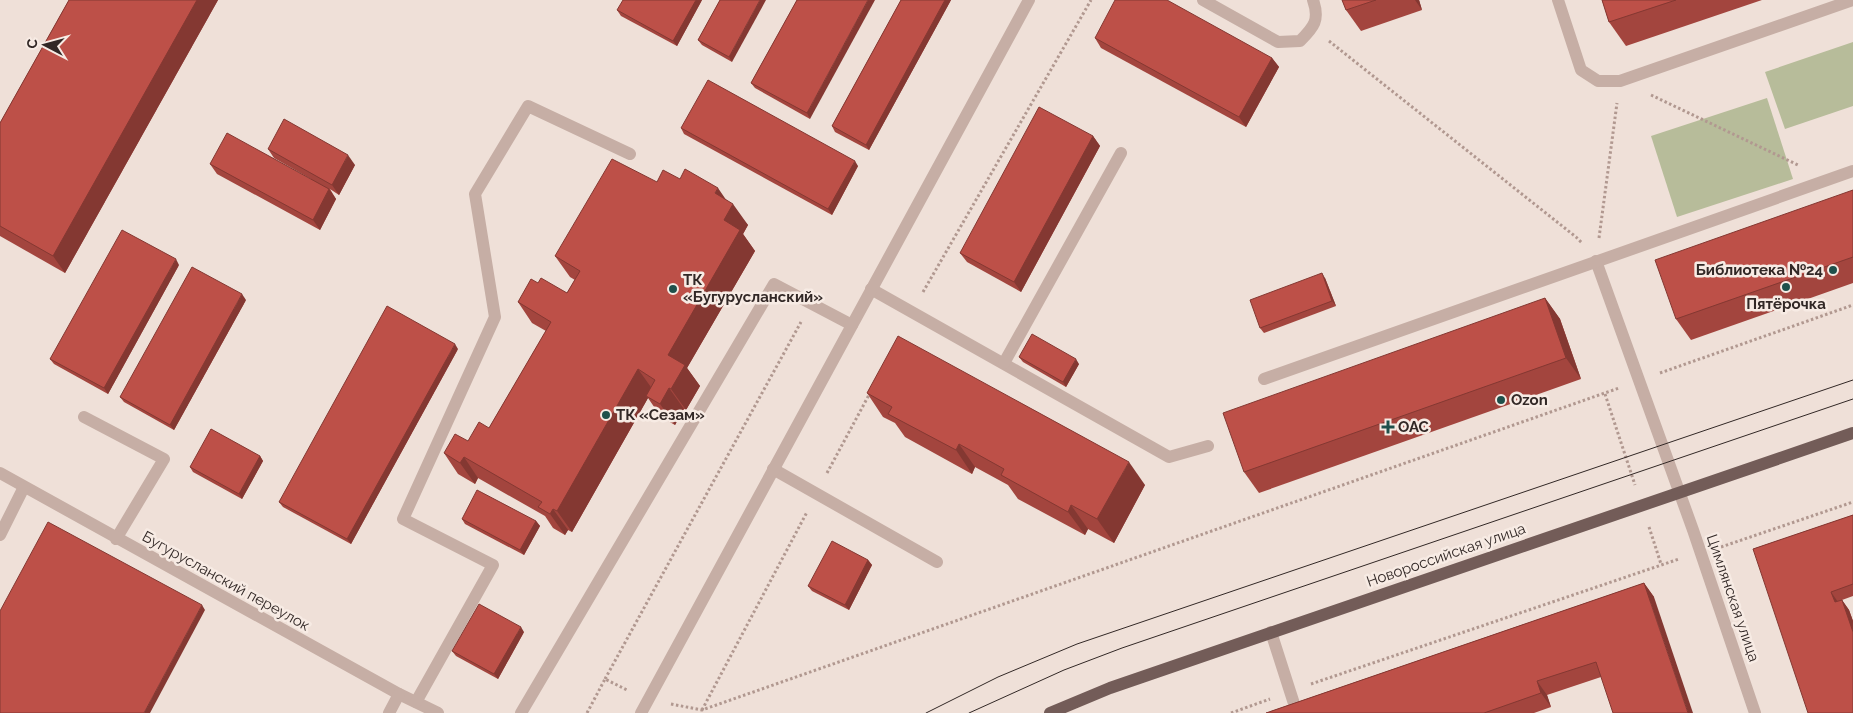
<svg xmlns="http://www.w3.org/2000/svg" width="1853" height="713" font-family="Raleway,sans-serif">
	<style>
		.green { fill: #b7bc9a }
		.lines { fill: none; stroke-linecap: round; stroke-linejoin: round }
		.path { stroke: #b19890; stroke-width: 3; stroke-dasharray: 2.5 2.5; stroke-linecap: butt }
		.minor { stroke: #c6aea5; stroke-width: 12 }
		.major { stroke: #735c58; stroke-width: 12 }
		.tram { stroke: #322826; stroke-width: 1 }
		.wall { fill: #a3453e }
		.shaded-wall { fill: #843832 }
		.building { fill: #bd5048; stroke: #843832 }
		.poi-dot { fill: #1f504b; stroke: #f7ebe4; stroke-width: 2 }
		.labels { text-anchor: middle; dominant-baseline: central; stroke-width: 5; stroke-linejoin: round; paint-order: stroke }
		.poi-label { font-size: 15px; font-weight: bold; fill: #322826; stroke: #f7ebe4; text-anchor: start }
		.street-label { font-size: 15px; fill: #322826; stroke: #f7ebe4 }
	</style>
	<rect width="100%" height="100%" fill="#efe0d8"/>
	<g class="green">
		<path d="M1853 42V106L1785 129 1765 72Z"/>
		<path d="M1767 98 1793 179 1677 217 1651 136Z"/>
	</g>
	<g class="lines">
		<g class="path">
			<path d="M1329 41 1576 237 1582 243"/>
			<path d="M1651 95 1798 165"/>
			<path d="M1599 238 1617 103"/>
			<path d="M923 292 1091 0"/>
			<path d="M1660 373 1853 305"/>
			<path d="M1605 394 1635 485"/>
			<path d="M827 473 870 393"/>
			<path d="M1649 527 1661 564"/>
			<path d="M1721 547 1853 502"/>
			<path d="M605 679 801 322"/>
			<path d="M1311 684 1679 559"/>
			<path d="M671 704 702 710 1619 388"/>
			<path d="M702 710 807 512"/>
			<path d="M587 713 605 679 627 690"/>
			<path d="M1231 713 1270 699"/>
		</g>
		<g class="minor">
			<path d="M1203 0 1278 42 1300 41C1314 27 1320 20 1313 0"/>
			<path d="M1558 0 1581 70 1598 81H1620L1853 0"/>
			<path d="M1596 261 1693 530 1755 713"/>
			<path d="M871 289 1169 457 1208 446"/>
			<path d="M1004 363 1121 153"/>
			<path d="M1264 379 1853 171"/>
			<path d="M84 417 164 459 116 539"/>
			<path d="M773 469 937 562"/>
			<path d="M0 473 399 694 438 713"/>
			<path d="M0 535 24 487"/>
			<path d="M1271 632 1297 713"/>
			<path d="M416 702 493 565 403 519 495 317 475 194 528 106 630 154"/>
			<path d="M389 713 399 694"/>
			<path d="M521 713 774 284 852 325"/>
			<path d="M641 713 1029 0"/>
		</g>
		<path class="major" d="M1050 713 1110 688 1853 433"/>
		<g class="tram">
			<path d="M926 713 998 677 1077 644 1853 380"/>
			<path d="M969 713 1064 670 1122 648 1853 399"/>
		</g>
	</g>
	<g class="wall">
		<path d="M69 0H218L65 273 0 236V123Z"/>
		<path d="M702 0 677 46 621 16 617 10Z"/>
		<path d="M720 0 732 62 702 45 698 40Z"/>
		<path d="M797 0 810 119 755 88 751 83Z"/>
		<path d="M901 0H951L869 150 835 132 832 126Z"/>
		<path d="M1342 0H1419L1422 10 1361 31 1346 10Z"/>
		<path d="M1602 0H1762L1626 46 1609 22Z"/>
		<path d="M1095 38 1272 58 1279 67 1246 127 1101 48Z"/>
		<path d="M681 128 858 166 832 215 684 134Z"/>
		<path d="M1093 136 1100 146 1021 292 967 262 960 253Z"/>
		<path d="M268 149 355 165 339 195 330 189 336 199 320 230 217 174 210 164 311 179 274 158Z"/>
		<path d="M680 179 726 200 748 225 743 234 755 251 687 368 700 386 686 410 684 409 675 425 661 417 648 398 572 532 568 530 565 535 553 528 545 516 478 478 475 484 458 474 444 453 468 441 489 428 546 331 532 323 518 302 538 283 567 293 575 280 570 277 555 256 657 182Z"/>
		<path d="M1853 190V283L1691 340 1676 319Z"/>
		<path d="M179 265 108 394 54 364 50 359Z"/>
		<path d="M1325 278 1336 306 1264 333 1260 328Z"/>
		<path d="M1545 298 1560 319 1581 379 1259 493 1244 472Z"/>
		<path d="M246 300 174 430 124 402 120 397Z"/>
		<path d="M458 349 351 544 283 507 279 502Z"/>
		<path d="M1019 357 1079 364 1066 387 1023 362Z"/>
		<path d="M867 393 1145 485 1114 543 1088 529 1085 535 1018 499 1008 485 975 467 972 474 905 437 895 423 883 417Z"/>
		<path d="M260 456 263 461 242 499 193 472 190 467Z"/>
		<path d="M1853 515V596L1842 600 1849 610 1853 621V713L1753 549Z"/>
		<path d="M462 519 536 521 540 526 524 555 465 524Z"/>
		<path d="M868 560 872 565 849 610 812 591 808 586Z"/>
		<path d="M1644 583 1654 597 1601 677 1547 695 1551 707 1534 713H1266Z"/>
		<path d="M524 632 498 679 456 656 452 651Z"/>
	</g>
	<g class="shaded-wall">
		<path d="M197 0H218L65 273 53 256Z"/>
		<path d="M696 0H702L677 46 673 41Z"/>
		<path d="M760 0H766L732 62 729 57Z"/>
		<path d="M868 0H875L810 119 807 113Z"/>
		<path d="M945 0H951L869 150 866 145Z"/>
		<path d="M1415 0H1419L1422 10Z"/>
		<path d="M1272 58 1279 67 1246 127 1239 117Z"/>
		<path d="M1093 136 1100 146 1021 292 1014 282Z"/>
		<path d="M348 155 355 165 339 195 332 185Z"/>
		<path d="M855 161 858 166 832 215 828 209Z"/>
		<path d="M718 188 731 207 733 204 748 225 743 234 755 251 687 368 700 386 686 410 671 389 668 355 724 220 715 193Z"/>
		<path d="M329 189 336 199 320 230 313 220Z"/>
		<path d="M176 259 179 265 108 394 104 388Z"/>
		<path d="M1322 273 1325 278 1336 306 1332 301Z"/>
		<path d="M242 294 246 300 174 430 170 425Z"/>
		<path d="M1545 298 1560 319 1581 379 1566 358Z"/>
		<path d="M455 344 458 349 351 544 347 539Z"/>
		<path d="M1076 359 1079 364 1066 387 1063 382Z"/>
		<path d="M638 369 653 390 646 396 648 398 572 532 557 511Z"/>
		<path d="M669 388 684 409 675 425 660 404Z"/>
		<path d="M959 444 975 467 972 474 956 450Z"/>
		<path d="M260 456 263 461 242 499 239 494Z"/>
		<path d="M464 457 478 478 475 484 460 463Z"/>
		<path d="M1129 462 1145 485 1114 543 1097 519Z"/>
		<path d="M1071 505 1088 529 1085 535 1068 512Z"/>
		<path d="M553 509 568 530 565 535 550 514Z"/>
		<path d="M536 521 540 526 524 555 520 550Z"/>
		<path d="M868 560 872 565 849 610 845 605Z"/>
		<path d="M1644 583 1654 597 1693 713H1688Z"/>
		<path d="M1831 592 1838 602H1835Z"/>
		<path d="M1842 600 1849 610 1853 621V632Z"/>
		<path d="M202 605 205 610 150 713H144Z"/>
		<path d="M521 627 524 632 498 679 494 674Z"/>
		<path d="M1537 681 1547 695 1551 707 1541 693Z"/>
	</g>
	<g class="building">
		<path d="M69 0H197L53 256 0 226V123Z"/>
		<path d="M623 0H696L673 41 617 10Z"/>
		<path d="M720 0H760L729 57 698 40Z"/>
		<path d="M797 0H868L807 113 751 83Z"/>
		<path d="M901 0H945L866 145 832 126Z"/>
		<path d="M1115 0H1167L1272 58 1239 117 1095 38Z"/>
		<path d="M1342 0H1376L1346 10Z"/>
		<path d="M1602 0H1676L1609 22Z"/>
		<path d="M708 80 855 161 828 209 681 128Z"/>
		<path d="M1039 107 1093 136 1014 282 960 253Z"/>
		<path d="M284 119 348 155 332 185 268 149Z"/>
		<path d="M227 133 329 189 313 220 210 164Z"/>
		<path d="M612 159 657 182 663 170 680 179 685 169 718 188 715 193 733 204 724 220 740 230 668 355 685 365 671 389 669 388 660 404 646 396 655 380 638 369 557 511 553 509 550 514 538 507 542 502 464 457 460 463 444 453 455 434 468 441 479 422 489 428 551 322 518 302 531 279 538 283 541 278 567 293 580 271 555 256Z"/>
		<path d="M1853 190V257L1676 319 1655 260Z"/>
		<path d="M122 230 176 259 104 388 50 359Z"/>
		<path d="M192 267 242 294 170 425 120 397Z"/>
		<path d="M1322 273 1332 301 1260 328 1250 300Z"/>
		<path d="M1545 298 1566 358 1244 472 1223 413Z"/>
		<path d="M387 306 455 344 347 539 279 502Z"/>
		<path d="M1032 334 1076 359 1063 382 1019 357Z"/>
		<path d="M898 336 1129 462 1097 519 1071 505 1068 512 1001 475 1004 469 959 444 956 450 888 414 892 407 867 393Z"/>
		<path d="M211 429 260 456 239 494 190 467Z"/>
		<path d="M477 490 536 521 520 550 462 519Z"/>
		<path d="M1853 515V584L1831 592 1835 602 1842 600 1853 632V713H1808L1753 549Z"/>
		<path d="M48 522 202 605 144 713H0V611Z"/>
		<path d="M832 541 868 560 845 605 808 586Z"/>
		<path d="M1644 583 1688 713H1613L1596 662 1537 681 1541 693 1484 713H1266Z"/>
		<path d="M479 604 521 627 494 674 452 651Z"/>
	</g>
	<g class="poi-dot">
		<circle cx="1833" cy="270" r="5"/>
		<circle cx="1786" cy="287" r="5"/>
		<circle cx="673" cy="289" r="5"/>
		<circle cx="1501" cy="400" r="5"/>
		<circle cx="606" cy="415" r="5"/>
		<path d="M1385.5 419.5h5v5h5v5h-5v5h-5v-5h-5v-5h5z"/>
	</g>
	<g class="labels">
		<g class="poi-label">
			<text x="1823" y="270" text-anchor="end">Библиотека №24</text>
			<text x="683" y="280">ТК<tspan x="683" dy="17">«Бугурусланский»</tspan></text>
			<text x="1786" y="304" text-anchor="middle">Пятёрочка</text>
			<text x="1511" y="400">Ozon</text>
			<text x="616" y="415">ТК «Сезам»</text>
			<text x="1398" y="427">ОАС</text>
		</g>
		<g class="street-label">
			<text transform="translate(1446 555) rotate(-19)">Новороссийская улица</text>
			<text transform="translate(226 581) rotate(29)">Бугурусланский переулок</text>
			<text transform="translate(1733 598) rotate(71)">Цимлянская улица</text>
		</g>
	</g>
	<g transform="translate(45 45) rotate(276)" stroke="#f7ebe4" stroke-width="4" paint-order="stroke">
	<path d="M0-4L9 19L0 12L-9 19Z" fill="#322826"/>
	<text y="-8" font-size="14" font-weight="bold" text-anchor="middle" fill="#322826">С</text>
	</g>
</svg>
